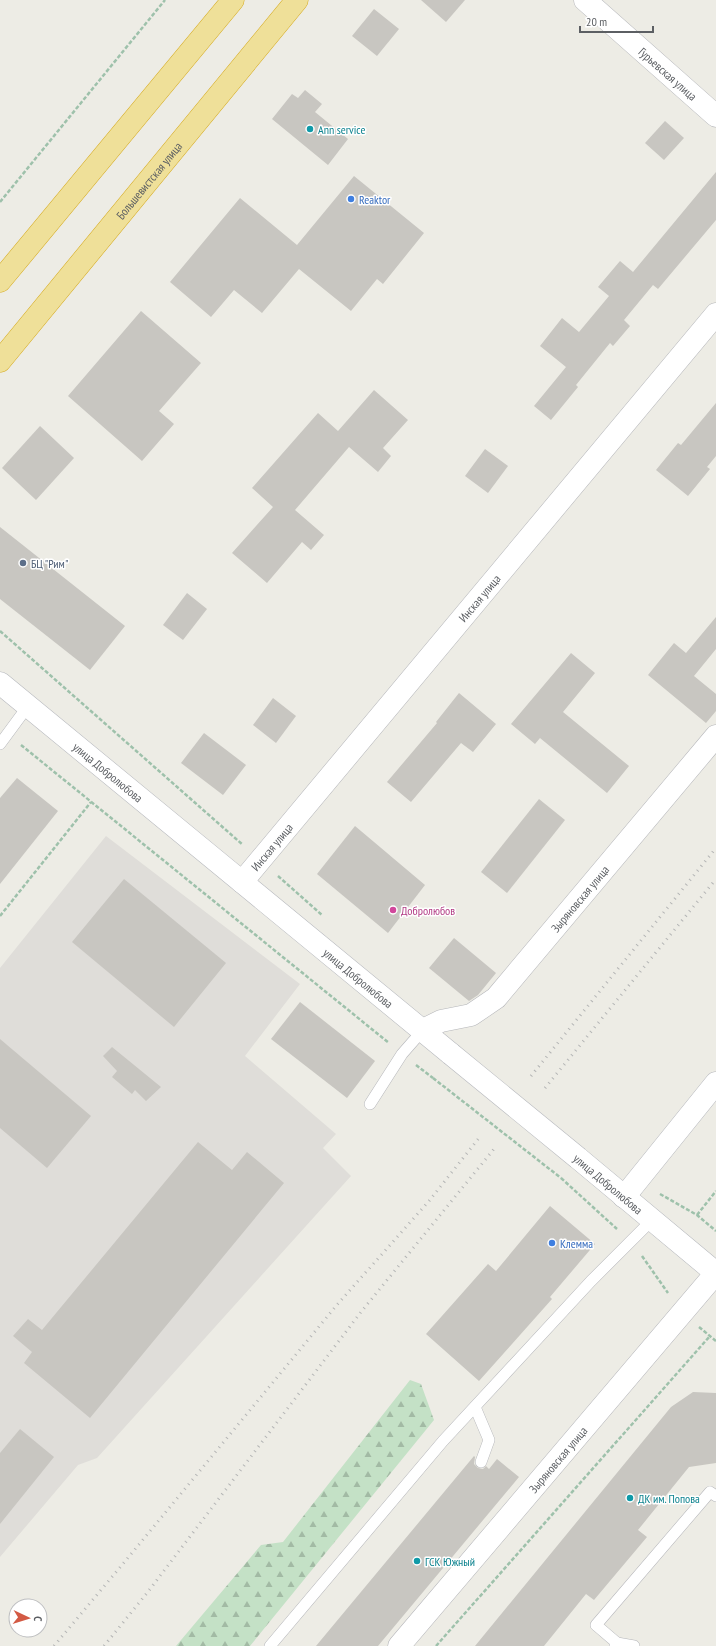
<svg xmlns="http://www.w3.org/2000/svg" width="716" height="1646" font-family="'PT Sans Narrow',sans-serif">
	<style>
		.industrial { fill: #dfddd9 }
		.forest { fill: url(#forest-firs) }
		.building { fill: #c8c6c1 }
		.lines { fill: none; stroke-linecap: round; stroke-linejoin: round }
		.lane-casing { stroke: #b5b6ba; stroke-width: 12 }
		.street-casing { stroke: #b5b6ba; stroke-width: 23 }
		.secondary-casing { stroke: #b6b8bd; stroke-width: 23 }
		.highway-casing { stroke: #d5a91d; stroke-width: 23 }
		.path { stroke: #9ec1ab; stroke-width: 2.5; stroke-dasharray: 4 2; stroke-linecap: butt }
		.lane { stroke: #fff; stroke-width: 11 }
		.street { stroke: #fff; stroke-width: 22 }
		.secondary { stroke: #fff; stroke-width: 22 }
		.highway { stroke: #efe099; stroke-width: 22 }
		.rail { stroke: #b4b5b5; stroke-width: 3; stroke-dasharray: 1 5; stroke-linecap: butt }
		.secondary-bridge-casing { stroke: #b6b8bd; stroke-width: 23; stroke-linecap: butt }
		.path-bridge { stroke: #9ec1ab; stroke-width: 2.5; stroke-dasharray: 4 2; stroke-linecap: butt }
		.secondary-bridge { stroke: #fff; stroke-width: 22 }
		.culture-dot { fill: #0f9aa8; stroke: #fff; stroke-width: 1.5 }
		.shop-dot { fill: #3f7fe0; stroke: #fff; stroke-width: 1.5 }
		.service-dot { fill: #5c6f8a; stroke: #fff; stroke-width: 1.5 }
		.hotel-dot { fill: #d1479c; stroke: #fff; stroke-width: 1.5 }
		.labels { text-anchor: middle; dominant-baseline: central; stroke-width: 3; stroke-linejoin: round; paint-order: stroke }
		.street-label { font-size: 12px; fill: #5c5f63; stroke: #fff }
		.culture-label { font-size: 12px; fill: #0d838f; stroke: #fff; text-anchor: start }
		.shop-label { font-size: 12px; fill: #366cbe; stroke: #fff; text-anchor: start }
		.service-label { font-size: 12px; fill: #4e5e75; stroke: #fff; text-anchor: start }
		.hotel-label { font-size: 12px; fill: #b23c85; stroke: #fff; text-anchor: start }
	</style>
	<defs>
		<pattern id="forest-firs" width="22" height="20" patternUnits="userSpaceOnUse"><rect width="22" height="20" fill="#c4e1c6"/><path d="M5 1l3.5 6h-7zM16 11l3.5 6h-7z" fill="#a2baa4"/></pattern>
	</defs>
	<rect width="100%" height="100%" fill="#edece5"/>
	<path class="industrial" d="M106 836 300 984 245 1056 336 1134 323 1148 351 1176 97 1458 78 1465 0 1557V968Z"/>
	<path class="forest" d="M410 1380 421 1384 434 1420 250 1646H176L261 1545 283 1542Z"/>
	<g class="building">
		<path d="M421 0H465L446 22Z"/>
		<path d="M374 9 399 29 377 56 352 36Z"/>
		<path d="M305 90 322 104 315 112 348 139 328 165 272 119 292 94 298 98Z"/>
		<path d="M665 121 684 138 664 160 645 143Z"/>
		<path d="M716 172V220L658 289 653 285 624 320 630 326 613 346 610 343 576 385 578 387 551 420 534 406 566 367 540 346 562 318 579 332 609 296 598 287 620 261 633 272Z"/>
		<path d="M354 176 424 233 383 284 377 279 351 311 299 269 262 313 234 290 211 317 170 282 240 198 297 245Z"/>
		<path d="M141 311 201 363 159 411 174 424 142 461 68 396Z"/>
		<path d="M374 390 408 420 383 448 391 456 378 472 349 447 295 510 324 535 311 550 302 542 267 583 232 553 273 507 252 488 318 413 338 431Z"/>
		<path d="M716 403V456L707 467 710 469 688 496 656 470 678 443 681 445Z"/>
		<path d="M40 426 74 458 36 500 2 468Z"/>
		<path d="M485 449 508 466 488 493 465 476Z"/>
		<path d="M0 527 125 626 90 670 0 599Z"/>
		<path d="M187 593 207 609 183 640 163 625Z"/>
		<path d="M716 617V649L694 676 716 694V711L706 723 648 675 674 643 686 653Z"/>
		<path d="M571 653 595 673 563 712 629 766 607 793 540 738 535 744 511 724Z"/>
		<path d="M459 693 496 724 473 752 461 743 411 802 387 782 437 723 436 722Z"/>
		<path d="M273 698 296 716 276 743 253 725Z"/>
		<path d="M204 733 246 765 223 795 181 763Z"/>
		<path d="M17 778 58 811 0 884V798Z"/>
		<path d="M539 799 565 820 507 893 481 872Z"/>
		<path d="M355 826 425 885 388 933 317 874Z"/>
		<path d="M124 879 226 963 174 1027 72 942Z"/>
		<path d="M454 938 496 973 478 995 469 1001 429 968Z"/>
		<path d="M300 1002 375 1061 347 1098 271 1039Z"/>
		<path d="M0 1039 91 1116 47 1168 0 1128Z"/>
		<path d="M112 1047 161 1087 146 1101 135 1090 132 1094 112 1077 117 1071 103 1056Z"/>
		<path d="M198 1142 232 1170 247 1152 284 1183 90 1418 24 1363 32 1352 13 1336 28 1319 42 1330Z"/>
		<path d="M550 1206 595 1244 550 1297 552 1299 479 1381 426 1334 488 1264 496 1271Z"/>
		<path d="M693 1392 716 1393V1463L689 1467 638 1530 647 1537 594 1600 586 1594 544 1646H475L671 1407Z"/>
		<path d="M20 1429 54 1457 0 1524V1453Z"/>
		<path d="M474 1456 475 1457 474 1464 478 1468 483 1469 486 1466 489 1469 497 1459 519 1477 378 1646H316Z"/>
	</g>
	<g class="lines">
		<defs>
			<g id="lane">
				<path d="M0 744 28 706"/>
				<path d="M370 1104 402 1054 423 1030"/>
				<path d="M475 1407 489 1440 481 1462"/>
				<path d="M617 1643 634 1646"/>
				<path d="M270 1646 443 1441 591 1281 652 1220"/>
				<path d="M615 1646 617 1643 596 1625 710 1492 716 1496"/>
			</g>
			<g id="street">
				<path id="s1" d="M585 0 716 116"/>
				<path id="s2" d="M242 882 716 314"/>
				<path id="s3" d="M423 1030 441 1021 471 1015 496 998 716 736"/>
				<path id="s4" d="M399 1646 716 1273"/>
			</g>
			<g id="secondary">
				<path id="s5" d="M0 683 451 1054"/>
				<path d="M578 1158 716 1273"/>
				<path d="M624 1197 716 1083"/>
			</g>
			<g id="highway">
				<path d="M0 281 233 0"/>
				<path id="s6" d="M0 361 297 0"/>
			</g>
		</defs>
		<use href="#lane" class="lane-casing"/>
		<use href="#street" class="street-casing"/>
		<use href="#secondary" class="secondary-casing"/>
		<use href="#highway" class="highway-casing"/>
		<g class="path">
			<path d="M0 202 165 0"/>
			<path d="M0 631 243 845"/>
			<path d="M21 745 389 1043"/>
			<path d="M278 876 322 915"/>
			<path d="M0 916 91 802"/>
			<path d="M416 1065 433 1078"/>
			<path d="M561 1178 617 1229"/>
			<path d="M660 1194 697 1215 716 1231"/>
			<path d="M697 1215 716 1191"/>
			<path d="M642 1256 668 1293"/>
			<path d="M699 1327 716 1341"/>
			<path d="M436 1646 710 1336"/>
		</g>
		<use href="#lane" class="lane"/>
		<use href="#street" class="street"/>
		<use href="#secondary" class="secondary"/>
		<use href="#highway" class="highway"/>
		<g class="rail">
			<path d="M531 1076 716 848"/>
			<path d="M545 1088 716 879"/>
			<path d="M54 1646 127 1559 336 1306 429 1201 479 1138"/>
			<path d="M104 1646 147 1593 361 1312 494 1149"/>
		</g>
		<defs>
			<path id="secondary-bridge" d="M451 1054 578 1158"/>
		</defs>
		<use href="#secondary-bridge" class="secondary-bridge-casing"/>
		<path class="path-bridge" d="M433 1078 561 1178"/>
		<use href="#secondary-bridge" class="secondary-bridge"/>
	</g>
	<g class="culture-dot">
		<circle cx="310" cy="129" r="4"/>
		<circle cx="630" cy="1498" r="4"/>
		<circle cx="417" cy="1561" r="4"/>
	</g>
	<g class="shop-dot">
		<circle cx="351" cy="199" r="4"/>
		<circle cx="552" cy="1243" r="4"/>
	</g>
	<circle class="service-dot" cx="23" cy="563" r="4"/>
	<circle class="hotel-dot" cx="393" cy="910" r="4"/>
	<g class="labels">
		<g class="street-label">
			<text stroke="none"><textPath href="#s1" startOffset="111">Гурьевская улица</textPath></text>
			<text stroke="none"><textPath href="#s6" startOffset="234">Большевистская улица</textPath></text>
			<text stroke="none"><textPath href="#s2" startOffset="370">Инская улица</textPath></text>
			<text stroke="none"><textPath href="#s5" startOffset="140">улица Добролюбова</textPath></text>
			<text stroke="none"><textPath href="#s2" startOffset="46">Инская улица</textPath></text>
			<text stroke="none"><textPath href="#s3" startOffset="211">Зыряновская улица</textPath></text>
			<text stroke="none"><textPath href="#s5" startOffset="464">улица Добролюбова</textPath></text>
			<text transform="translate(608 1184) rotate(40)">улица Добролюбова</text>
			<text stroke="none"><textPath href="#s4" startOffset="245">Зыряновская улица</textPath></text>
		</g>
		<g class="culture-label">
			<text x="318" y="129">Ann service</text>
			<text x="638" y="1498">ДК им. Попова</text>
			<text x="425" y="1561">ГСК Южный</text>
		</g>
		<g class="shop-label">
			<text x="359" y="199">Reaktor</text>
			<text x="560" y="1243">Клемма</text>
		</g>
		<g class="service-label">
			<text x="31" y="563">БЦ "Рим"</text>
		</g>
		<g class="hotel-label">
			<text x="401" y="910">Добролюбов</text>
		</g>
	</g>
	<g transform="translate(28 1618) rotate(94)"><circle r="19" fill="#ffffff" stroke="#bebfc1"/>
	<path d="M0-3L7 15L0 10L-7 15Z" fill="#d35a44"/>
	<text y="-6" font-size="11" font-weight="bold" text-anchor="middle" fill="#5c5f63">С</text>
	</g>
	<path d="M580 26v6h73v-6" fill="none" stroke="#5c5f63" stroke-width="2"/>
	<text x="586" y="26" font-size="12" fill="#5c5f63" stroke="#ffffff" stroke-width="3" paint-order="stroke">20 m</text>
</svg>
